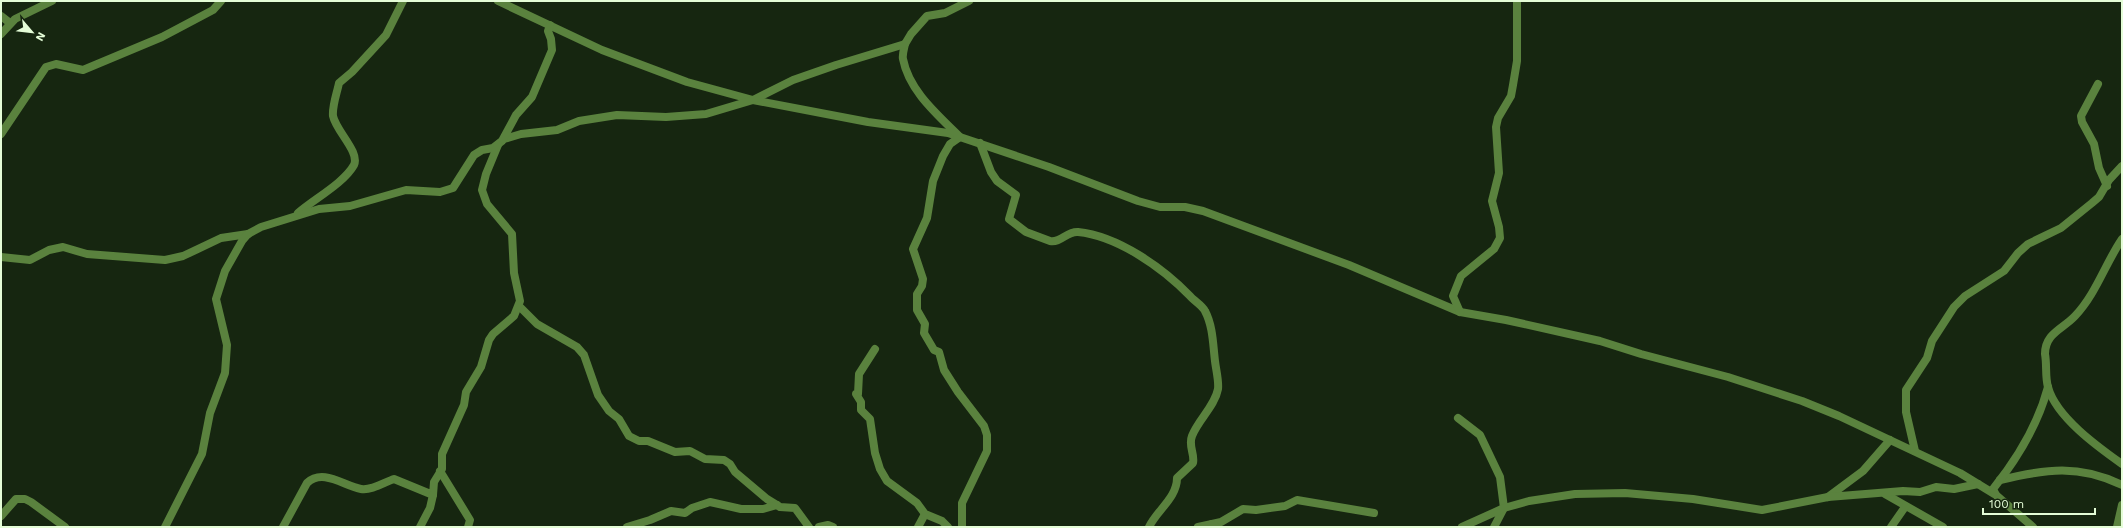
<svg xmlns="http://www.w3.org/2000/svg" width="2123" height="528" font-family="'Work Sans',sans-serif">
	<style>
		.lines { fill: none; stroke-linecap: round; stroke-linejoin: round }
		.street { stroke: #5a823e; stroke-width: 8 }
	</style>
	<rect width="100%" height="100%" fill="#162610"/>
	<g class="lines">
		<g class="street">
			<path d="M498 1 602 50 687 82 753 100 868 122 948 133 1049 167 1138 201 1160 207H1185L1203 211 1349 265 1460 312 1506 320 1600 341 1641 354 1728 377 1802 401 1839 416 1960 473 1996 495 2033 527"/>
			<path d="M1 16 10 23"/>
			<path d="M1 34 15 19 52 1"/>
			<path d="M905 44C904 49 902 55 903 59 909 91 938 115 960 137L950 144 943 156 933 181 927 218 913 249 923 279 922 286 917 294V310L925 324 924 333 934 350 939 352 944 370 958 392 984 426 987 435V451L962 503V527"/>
			<path d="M2098 84 2081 116 2082 122 2094 144 2099 168 2107 186"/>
			<path d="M1 134 46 67 56 64 83 70 162 37 213 10 221 1"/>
			<path d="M504 139 521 134 557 130 579 121 617 115 666 117 706 114 753 100 793 80 836 65 905 44 911 34 927 16 945 13 969 1"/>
			<path d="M980 143 991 172 997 181 1016 195 1009 219 1026 232 1050 241C1061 243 1067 231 1078 232 1118 236 1163 268 1190 296 1194 301 1202 305 1205 311 1213 326 1213 345 1215 361 1216 370 1219 381 1218 389 1215 406 1198 420 1192 436 1188 446 1195 454 1193 463L1177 478C1177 498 1157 510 1149 527"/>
			<path d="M298 213C314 199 344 183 354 165 360 152 336 131 333 116 332 106 337 93 339 83L352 72 386 35 403 1"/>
			<path d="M2122 239C2105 264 2096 294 2075 316 2063 329 2045 333 2045 354 2047 365 2045 377 2048 387 2056 417 2098 447 2122 464"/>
			<path d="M1 257 30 260 49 250 63 247 87 254 165 260 183 256 221 238 248 234"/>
			<path d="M519 306 537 324 577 347 584 355 598 395 609 411 619 419 629 436 639 441H648L675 452 690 451 705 459 724 460 730 464 735 472 767 499 780 507 795 508 809 527"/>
			<path d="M1460 312 1453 296 1461 276 1494 249 1500 238 1499 227 1492 201 1499 173 1496 127 1498 118 1511 96 1513 85 1517 61V1"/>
			<path d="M875 349 859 374 858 394H856L861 402V410L870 419 875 453 880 469 887 481 917 503 925 514 942 521 948 527"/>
			<path d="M1458 418 1480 435 1500 477 1504 508 1494 527"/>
			<path d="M1915 451 1906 412V390L1927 358 1932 341 1954 307 1965 296 2004 271 2018 253 2028 244 2061 228 2092 203 2099 197 2109 180 2122 166"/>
			<path d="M440 471 470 520 468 527"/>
			<path d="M2000 480C2046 469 2079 464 2122 485"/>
			<path d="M1885 494 1943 527"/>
			<path d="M1996 495 1993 489C2017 459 2038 425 2048 387"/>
			<path d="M1828 497 1863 471 1890 440"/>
			<path d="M1 516 16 499H25L31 502 65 527"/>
			<path d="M1212 524 1221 522 1243 509 1256 510 1285 506 1297 500 1374 513"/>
			<path d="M165 527 202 454 210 413 225 373 227 345 216 299 225 271 242 241 248 234 261 227 319 209 350 206 406 190 440 192 453 188 474 155 482 150 493 148 502 141 516 115 532 97 552 50 551 39 548 31 550 25"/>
			<path d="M283 527 307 483C323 468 344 486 361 489 371 491 385 482 394 479L433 495 434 482 442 469V454L464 405 466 392 481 367 489 340 493 334 514 316 520 301 514 273 512 234 487 204 482 190 486 174 498 145"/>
			<path d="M420 527 430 508 433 495"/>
			<path d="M627 527 650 520 671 511 685 513 692 508 710 502 741 509H763L777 505"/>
			<path d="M819 527 828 525 833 527"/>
			<path d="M918 527 925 514"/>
			<path d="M1198 527 1212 524 1216 527"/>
			<path d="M1462 527 1504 508 1529 501 1575 494 1625 493 1693 499 1762 510 1828 497 1903 491 1920 492 1936 487 1954 489 1978 484"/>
			<path d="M1891 527 1905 507"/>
			<path d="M2117 527 2122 505"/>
		</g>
	</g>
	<rect width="2123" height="528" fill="none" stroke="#e4fdd7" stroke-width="4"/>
	<g transform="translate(32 32) rotate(118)" stroke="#162610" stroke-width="3" paint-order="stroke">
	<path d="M0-3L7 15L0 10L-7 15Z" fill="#e4fdd7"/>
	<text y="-6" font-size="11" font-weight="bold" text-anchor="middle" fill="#e4fdd7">N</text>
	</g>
	<path d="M1983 508v6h112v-6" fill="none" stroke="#e4fdd7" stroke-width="2"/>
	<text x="1989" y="508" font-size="12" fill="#e4fdd7" stroke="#162610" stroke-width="3" paint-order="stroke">100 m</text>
</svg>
